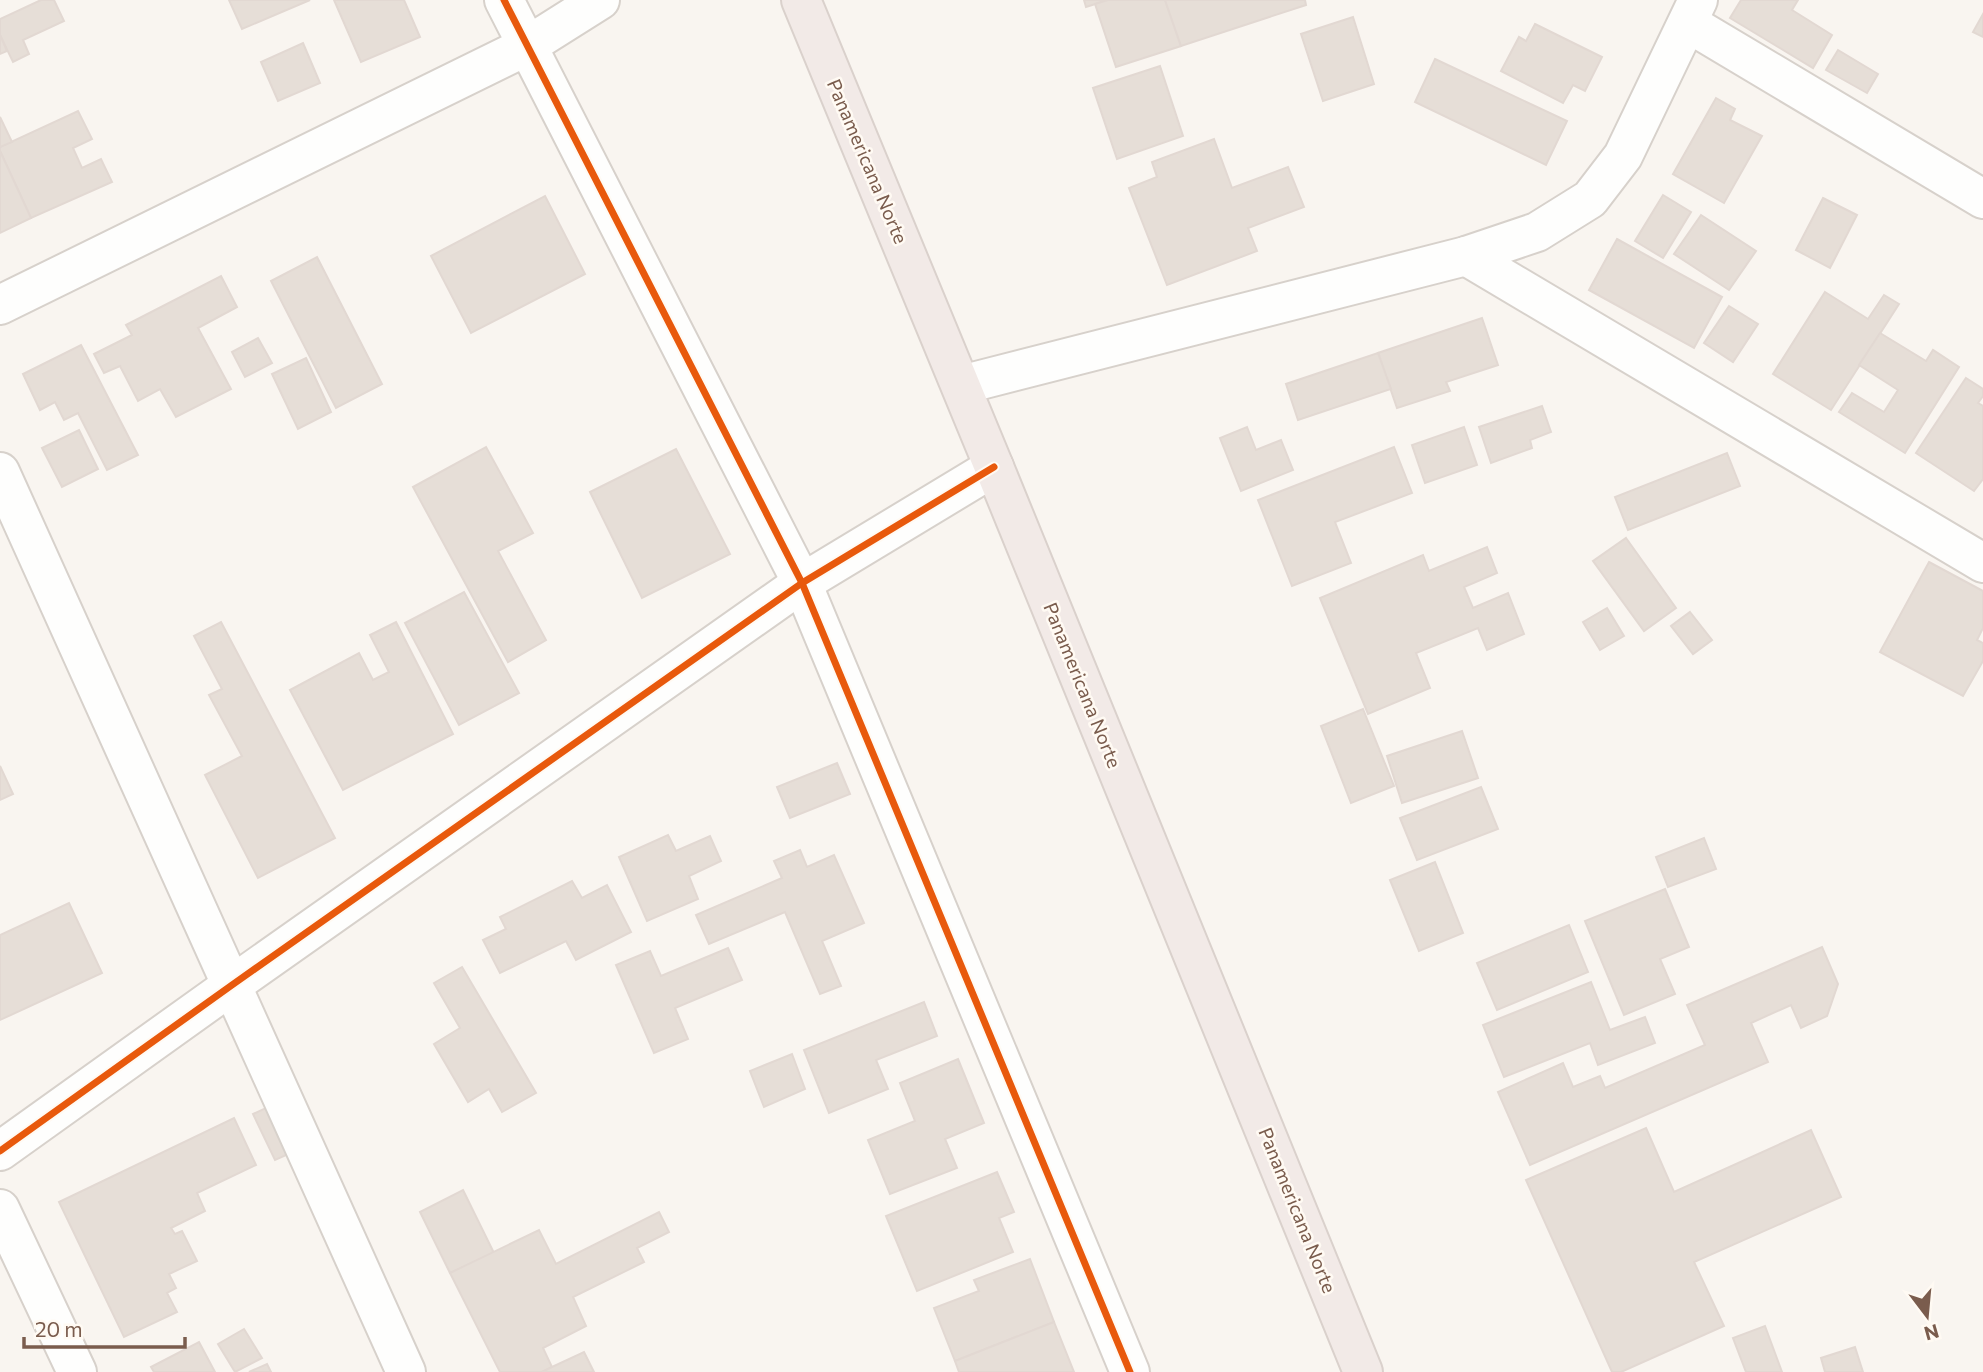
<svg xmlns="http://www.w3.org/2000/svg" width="1983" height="1372" font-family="Commissioner,sans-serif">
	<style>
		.building { fill: #e6ded7; stroke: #e2d8d2; stroke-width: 2 }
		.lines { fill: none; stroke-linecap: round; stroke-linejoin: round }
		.street-casing { stroke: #d7d1cb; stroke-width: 42 }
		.highway-casing { stroke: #dad1cc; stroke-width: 42 }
		.street { stroke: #fefefd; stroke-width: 38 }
		.highway { stroke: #f2eae7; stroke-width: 38 }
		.cycleway-casing { stroke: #fffaf3; stroke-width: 11 }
		.cycleway { stroke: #e8590c; stroke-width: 7 }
		.labels { text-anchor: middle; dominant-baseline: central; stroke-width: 5; stroke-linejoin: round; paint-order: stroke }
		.street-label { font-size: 19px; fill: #7a5c4d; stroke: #fffaf3 }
	</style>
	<rect width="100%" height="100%" fill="#f9f5f0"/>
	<g class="building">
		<path d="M41 0H54L64 21 23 40 29 54 13 62 0 35V19Z"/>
		<path d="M229 0H310L242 29Z"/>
		<path d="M334 0H404L420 37 361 62Z"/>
		<path d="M1084 0H1108L1086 7Z"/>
		<path d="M1108 0H1165L1181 46 1116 67 1095 4Z"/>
		<path d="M1165 0H1305L1306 5 1181 46Z"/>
		<path d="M1741 0H1798L1792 10 1832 35 1813 68 1730 18Z"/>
		<path d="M1983 14V37L1973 32Z"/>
		<path d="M1353 17 1374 84 1323 101 1301 34Z"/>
		<path d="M1535 24 1602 57 1585 91 1573 85 1563 103 1501 71 1519 37 1526 41Z"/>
		<path d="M0 35 7 51 0 54Z"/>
		<path d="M303 43 320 83 278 101 261 62Z"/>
		<path d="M1838 50 1878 74 1867 93 1826 70Z"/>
		<path d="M1435 59 1567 121 1546 165 1415 102Z"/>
		<path d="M1160 66 1183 136 1117 159 1093 88Z"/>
		<path d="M1716 98 1735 109 1730 120 1762 136 1724 203 1673 174Z"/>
		<path d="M78 111 92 139 73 148 82 168 101 159 112 182 31 218 0 151V147Z"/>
		<path d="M0 117 12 142 0 147Z"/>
		<path d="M1214 139 1232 188 1288 167 1304 207 1248 228 1257 251 1167 285 1129 188 1157 177 1152 162Z"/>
		<path d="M0 151 31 218 0 233Z"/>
		<path d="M1663 195 1691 212 1663 258 1635 241Z"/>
		<path d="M545 196 585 274 471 333 431 256Z"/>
		<path d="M1823 198 1857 215 1830 268 1796 250Z"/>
		<path d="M1701 215 1756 251 1729 290 1674 254Z"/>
		<path d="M1617 239 1722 297 1694 348 1589 290Z"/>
		<path d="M317 257 382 384 336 408 271 281Z"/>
		<path d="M221 276 237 307 198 328 231 389 176 417 160 389 138 401 120 366 104 373 94 354 132 335 126 325Z"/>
		<path d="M1825 292 1868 319 1884 295 1899 304 1831 410 1773 374Z"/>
		<path d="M1729 306 1758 324 1733 362 1704 343Z"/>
		<path d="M1482 318 1498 365 1446 382 1450 391 1397 408 1378 353Z"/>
		<path d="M1880 333 1926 361 1933 350 1959 367 1905 453 1839 412 1852 393 1884 412 1898 390 1859 365Z"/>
		<path d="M258 338 272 363 245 377 232 352Z"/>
		<path d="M81 345 138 455 107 470 78 413 64 420 55 402 40 410 23 374Z"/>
		<path d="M1378 353 1391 389 1298 420 1286 384Z"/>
		<path d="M306 358 331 412 298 429 272 374Z"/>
		<path d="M1966 378 1983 389V396L1978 403 1983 406V479L1974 491 1916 453Z"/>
		<path d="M1542 406 1551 432 1530 440 1532 448 1491 463 1479 427Z"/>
		<path d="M1247 427 1256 450 1281 440 1293 470 1241 491 1220 438Z"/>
		<path d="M1464 427 1477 465 1425 483 1412 445Z"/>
		<path d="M79 430 98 469 62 487 42 448Z"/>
		<path d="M486 447 533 533 498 551 546 640 508 662 413 487Z"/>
		<path d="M1394 447 1412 493 1335 522 1351 563 1292 586 1258 500Z"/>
		<path d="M676 449 730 554 642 598 590 492Z"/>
		<path d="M1727 453 1740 486 1628 530 1615 497Z"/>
		<path d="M1626 538 1676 608 1644 631 1593 561Z"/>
		<path d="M1487 547 1497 573 1464 587 1473 608 1508 593 1524 634 1487 650 1478 628 1416 653 1430 688 1368 714 1320 598 1423 555 1429 571Z"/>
		<path d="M1929 562 1983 591V628L1977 640 1983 643V661L1963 696 1880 652Z"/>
		<path d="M464 592 519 693 459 725 405 623Z"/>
		<path d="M1607 608 1624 636 1600 650 1583 622Z"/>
		<path d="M1690 612 1712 640 1693 654 1671 626Z"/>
		<path d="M221 622 335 838 258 878 205 775 242 756 209 695 222 689 194 636Z"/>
		<path d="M396 622 453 734 343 790 290 690 359 653 373 680 389 672 370 635Z"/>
		<path d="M1363 709 1394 786 1351 803 1321 726Z"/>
		<path d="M1462 731 1478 778 1402 803 1387 756Z"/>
		<path d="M837 763 850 794 790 818 777 787Z"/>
		<path d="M0 766 13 794 0 800Z"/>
		<path d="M1481 787 1498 829 1417 860 1400 818Z"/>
		<path d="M668 835 676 851 710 836 721 861 689 876 698 899 647 921 619 857Z"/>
		<path d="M1704 838 1716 869 1668 887 1656 857Z"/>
		<path d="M800 850 807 867 834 855 864 923 822 941 841 986 820 994 785 912 709 944 696 915 782 878 774 861Z"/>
		<path d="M1435 862 1463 933 1419 951 1390 880Z"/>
		<path d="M572 881 582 898 607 885 631 932 576 960 566 941 500 973 483 940 506 929 500 917Z"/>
		<path d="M1665 889 1689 947 1660 959 1675 994 1624 1015 1585 921Z"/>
		<path d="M69 903 102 973 0 1020V935Z"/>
		<path d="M1569 925 1588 972 1497 1010 1477 963Z"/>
		<path d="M1822 947 1838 984 1827 1016 1801 1028 1791 1005 1751 1023 1768 1062 1530 1165 1498 1092 1563 1063 1573 1087 1600 1076 1605 1088 1705 1045 1687 1005Z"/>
		<path d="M728 948 742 980 675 1008 688 1039 654 1053 616 965 650 951 661 976Z"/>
		<path d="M462 967 536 1093 502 1112 489 1089 468 1102 434 1044 460 1028 434 983Z"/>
		<path d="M1591 982 1610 1030 1645 1017 1655 1043 1598 1065 1590 1043 1504 1077 1483 1025Z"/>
		<path d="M924 1002 937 1036 876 1060 888 1089 829 1113 804 1050Z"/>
		<path d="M792 1054 805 1089 764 1107 750 1071Z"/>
		<path d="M958 1059 984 1123 945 1139 957 1168 890 1194 868 1140 915 1121 900 1083Z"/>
		<path d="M279 1102 302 1148 275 1160 253 1114Z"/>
		<path d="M234 1118 256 1165 197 1193 205 1211 171 1228 175 1234 182 1231 197 1261 169 1274 176 1288 167 1293 177 1312 124 1337 59 1202Z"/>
		<path d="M1646 1128 1674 1192 1811 1130 1841 1197 1694 1262 1724 1326 1621 1372H1612L1526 1180Z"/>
		<path d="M997 1172 1014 1212 999 1218 1013 1252 917 1291 886 1216Z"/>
		<path d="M463 1190 494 1253 450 1273 420 1212Z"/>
		<path d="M659 1212 669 1232 637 1248 644 1262 573 1297 586 1326 543 1348 552 1367 542 1372H500L450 1273 539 1230 556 1264Z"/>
		<path d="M1030 1259 1054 1322 955 1361 934 1308 979 1291 974 1280Z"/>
		<path d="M1054 1322 1074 1372H959L955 1361Z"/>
		<path d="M1765 1326 1782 1372H1746L1733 1338Z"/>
		<path d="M244 1329 262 1358 235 1372 218 1344Z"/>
		<path d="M199 1342 215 1372H154L151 1367Z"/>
		<path d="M1855 1347 1863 1372H1825L1821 1358Z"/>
		<path d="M584 1352 594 1372H542L552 1367Z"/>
		<path d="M267 1364 271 1372H249Z"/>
	</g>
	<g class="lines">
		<defs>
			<g id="street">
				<path d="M504 0 802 583 1130 1372"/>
				<path d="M1688 23 1983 199"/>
				<path d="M1466 256 1983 563"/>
				<path d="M0 305 527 46 600 0"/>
				<path d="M961 385 1466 256 1537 232 1590 199 1623 156 1698 0"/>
				<path d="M0 472 406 1372"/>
				<path d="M0 1151 232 985 802 583 994 467"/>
				<path d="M0 1209 77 1372"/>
			</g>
			<path id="highway" d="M801 0 994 467 1363 1372"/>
		</defs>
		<use href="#street" class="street-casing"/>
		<use href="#highway" class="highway-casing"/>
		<use href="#street" class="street"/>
		<use href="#highway" class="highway"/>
		<defs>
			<g id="cycleway">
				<path d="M504 0 802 583 1130 1372"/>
				<path d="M0 1151 232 985 802 583 994 467"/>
			</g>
		</defs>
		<use href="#cycleway" class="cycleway-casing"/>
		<use href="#cycleway" class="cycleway"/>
	</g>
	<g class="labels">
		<g class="street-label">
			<text transform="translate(868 161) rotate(67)">Panamericana Norte</text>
			<text transform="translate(1083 685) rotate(68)">Panamericana Norte</text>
			<text transform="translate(1298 1210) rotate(68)">Panamericana Norte</text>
		</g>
	</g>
	<g transform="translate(1927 1316) rotate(164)" stroke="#fffaf3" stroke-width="5" paint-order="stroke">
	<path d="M0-5L12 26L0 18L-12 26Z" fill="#7a5c4d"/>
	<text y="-10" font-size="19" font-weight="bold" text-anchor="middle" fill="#7a5c4d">N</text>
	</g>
	<path d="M24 1337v10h161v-10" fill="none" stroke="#7a5c4d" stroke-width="3.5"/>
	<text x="35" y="1337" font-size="21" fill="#7a5c4d" stroke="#fffaf3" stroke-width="5" paint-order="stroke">20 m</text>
</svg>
